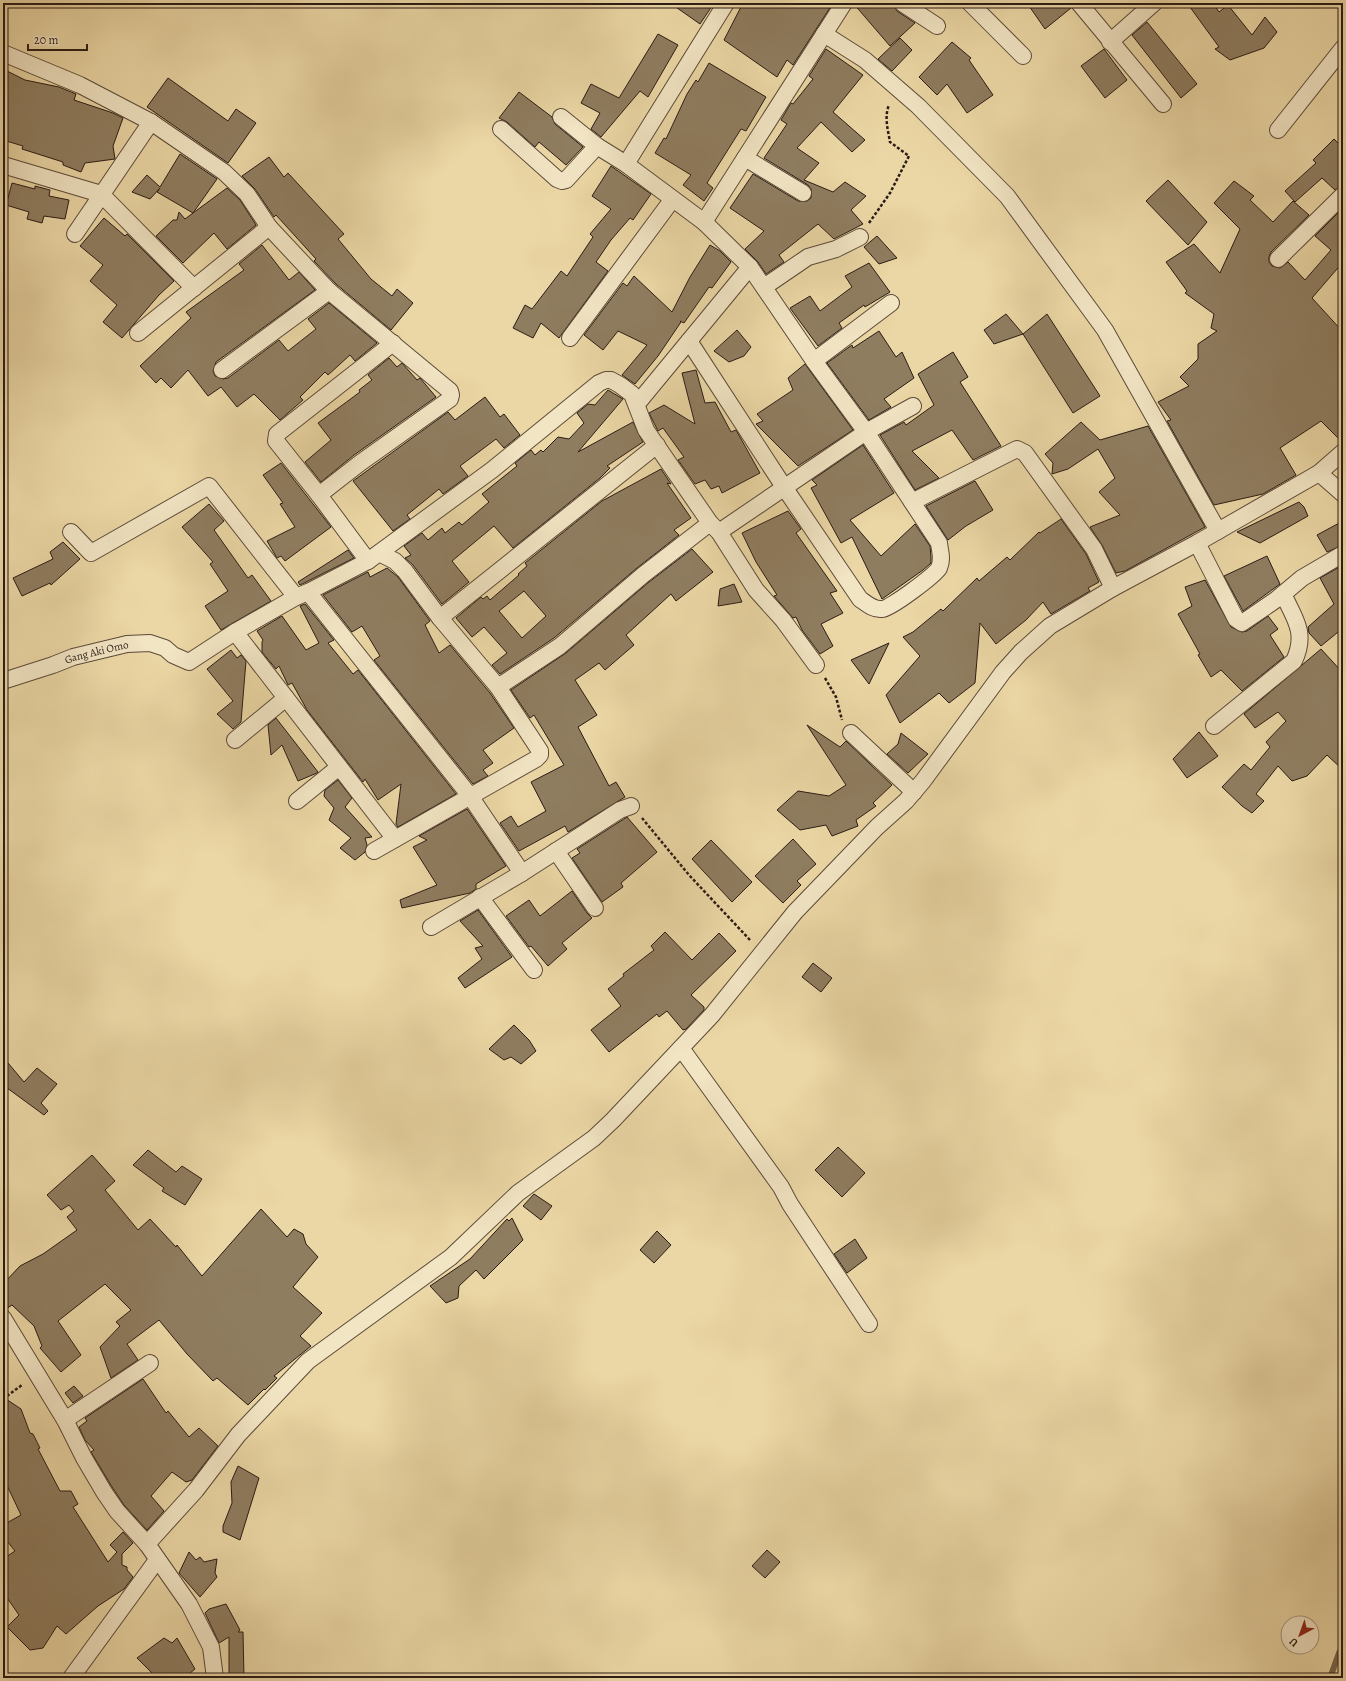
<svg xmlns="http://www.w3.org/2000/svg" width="1346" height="1681" font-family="Alegreya,serif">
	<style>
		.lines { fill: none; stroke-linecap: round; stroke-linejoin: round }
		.stream { stroke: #77654e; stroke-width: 6 }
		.building { fill: #8f7d60; stroke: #2b1b15; fill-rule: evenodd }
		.street-casing { stroke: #5b4a39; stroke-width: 18 }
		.path { stroke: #2b1b15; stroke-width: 2.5; stroke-dasharray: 3 2; stroke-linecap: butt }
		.street { stroke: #f2e5c4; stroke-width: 16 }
		.labels { text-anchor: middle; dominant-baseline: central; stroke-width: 3; stroke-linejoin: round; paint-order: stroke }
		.street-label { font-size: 11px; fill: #2b1b15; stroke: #f2e5c4 }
	</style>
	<rect width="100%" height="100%" fill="#ebd7a5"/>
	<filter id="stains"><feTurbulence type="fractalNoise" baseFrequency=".005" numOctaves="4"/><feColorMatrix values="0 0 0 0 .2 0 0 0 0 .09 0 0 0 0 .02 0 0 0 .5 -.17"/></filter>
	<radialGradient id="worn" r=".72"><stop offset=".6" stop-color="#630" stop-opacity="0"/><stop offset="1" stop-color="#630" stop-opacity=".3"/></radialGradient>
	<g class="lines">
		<path class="stream" d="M1330 1678 1339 1653 1343 1647"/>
	</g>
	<g class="building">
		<path d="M670 3H714L700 24Z"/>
		<path d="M743 3H833L793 65 787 60 777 77 724 40Z"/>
		<path d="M853 3H893L897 11 915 23 890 46Z"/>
		<path d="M1027 3H1070L1071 8 1045 29Z"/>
		<path d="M1187 3H1213L1219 12 1228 5 1252 35 1265 17 1277 32 1264 48 1230 60 1215 49 1219 47Z"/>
		<path d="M1147 22 1197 84 1181 98 1132 35Z"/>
		<path d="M658 34 678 45 648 97 640 91 601 137 591 129 600 113 581 103 591 84 619 98Z"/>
		<path d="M900 38 912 50 892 71 878 59Z"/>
		<path d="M952 42 971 58 969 60 993 95 967 113 947 84 937 95 919 77Z"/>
		<path d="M826 49 863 75 833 112 865 140 852 152 821 122 797 148 819 163 804 180 833 192 845 182 866 196 851 210 863 224 834 239 818 224 779 255 784 262 766 274 758 262 745 249 764 231 730 208 753 174 798 201H807L811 198V189L808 185 764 158 787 124 781 120 791 103 793 104 813 79 809 76Z"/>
		<path d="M1104 49 1127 80 1105 98 1081 66Z"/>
		<path d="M709 63 766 97 746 131 741 129 707 183 713 188 704 201 683 185 691 175 655 153 664 138 666 139 687 94 696 80 698 82Z"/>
		<path d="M3 69 25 80 59 87 76 94 74 100 113 113 123 118 113 146 115 159 85 163 81 172 63 165V162L22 149 23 146 3 140Z"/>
		<path d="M168 78 228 121 236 109 256 123 228 163 147 107Z"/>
		<path d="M519 92 552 117 555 124 583 147 566 165 539 142 535 147 507 122 499 118Z"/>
		<path d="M1334 139 1343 148V186L1335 190 1322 178 1295 202 1285 191 1316 163 1313 160Z"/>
		<path d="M180 154 217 179 193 213 227 188 240 200 256 225 227 249 214 233 183 263 156 236 173 220H177L179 212 185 219 193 213 157 192 160 188 150 199 132 192 147 175 160 187Z"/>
		<path d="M269 157 284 177 288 173 344 234 338 239 371 279 392 296 397 289 413 303 391 330 336 284 314 261 316 259 276 215 274 217 255 189 242 176Z"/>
		<path d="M611 166 651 194 633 220 630 218 611 240 596 262 608 271 559 338 541 323 533 338 513 328 525 305 532 309 561 271 567 276 593 237 590 234 611 209 592 196Z"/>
		<path d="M1168 180 1207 222 1188 245 1146 201Z"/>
		<path d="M1234 181 1254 196 1250 200 1273 222 1293 201 1309 215 1271 252 1269 257V262L1272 266 1280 268 1288 262 1305 280 1331 250 1315 236 1343 208V262L1312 298 1343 332V443L1321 421 1280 448 1296 475 1263 494 1214 505 1167 421 1171 420 1158 402 1189 386 1180 377 1198 359V344L1217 331 1211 328 1214 314 1185 293 1187 291 1166 262 1194 244 1220 273 1240 229 1214 203Z"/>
		<path d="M12 183 35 189V186L50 190 49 196 69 200 65 219 44 216 42 223 27 219 29 212 6 205Z"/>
		<path d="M104 218 125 236 127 234 174 281 159 295 122 338 103 322 117 305 90 281 103 265 80 246Z"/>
		<path d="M877 236 897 258 879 264 864 247Z"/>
		<path d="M262 245 289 280 299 272 315 290 216 362 213 371 215 376 223 379 228 378 279 340 288 351 316 329 308 319 329 303 377 343 355 361 350 355 328 375 325 372 300 397 303 400 280 420 254 394 237 407 221 387 208 396 188 370 171 388 161 378 156 383 140 366 191 318 186 312 244 270 239 264Z"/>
		<path d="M710 245 720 251 731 262 712 288 709 287 684 323 680 321 681 322 658 356 635 384 622 375 647 345 618 331 603 350 584 335 623 283 627 286 634 276 672 312 690 277Z"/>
		<path d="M869 263 890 292 865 307 864 305 839 323 842 328 818 346 790 308 810 296 820 311 852 287 845 276Z"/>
		<path d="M1006 314 1023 334 994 344 984 330Z"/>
		<path d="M1047 314 1100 396 1073 413 1023 334Z"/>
		<path d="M737 330 751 347 744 356 729 362 714 351Z"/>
		<path d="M879 331 896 357 902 352 914 378 884 399 891 407 869 420 827 363 852 345 853 348Z"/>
		<path d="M953 352 968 377 960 382 1001 446 973 460 952 430 912 451 939 478 915 490 880 435 904 422 906 425 934 405 918 374Z"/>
		<path d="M389 358 397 367 402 363 417 380 420 378 436 397 354 455 321 482 305 462 331 440 318 423 360 392 359 390 372 380 368 375Z"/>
		<path d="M805 364 853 430 798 466 756 424 763 421 757 414 793 390 788 378Z"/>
		<path d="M696 370 705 403 715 402 731 432 736 430 760 473 722 493 719 486 711 489 705 480 695 484 678 460 684 457 663 428 658 431 649 413 664 405 695 424 682 373Z"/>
		<path d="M608 390 623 399 578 452 633 422 643 442 607 466 610 468 600 478 513 548 494 526 452 561 469 582 442 604 413 565 405 558 411 555 404 546 422 533 428 540 442 528 445 533 459 522 462 525 489 502 482 494 517 466 515 463 531 450 535 455 541 450 543 452 558 437 569 439 584 423 577 413 588 404 595 405Z"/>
		<path d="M485 397 500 417 504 414 520 435 504 448 496 439 460 466 468 476 443 494 439 489 407 515 410 519 393 531 353 481 448 412 455 420Z"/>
		<path d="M1081 422 1100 440 1148 426 1205 527 1125 571 1116 573 1102 545 1090 527 1120 515 1099 492 1115 478 1098 449 1068 469 1052 474 1053 463 1045 454Z"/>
		<path d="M863 445 894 493 850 520 881 556 915 524 930 546 931 557V563L923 570 882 599 852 537 841 543 811 488 817 485 812 480Z"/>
		<path d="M281 463 331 527 285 561 281 556 277 558 267 541 295 527 280 504 283 503 263 475Z"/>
		<path d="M661 469 671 484 667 483 691 518 674 530 679 535 637 568 554 638 500 674 492 665 507 653 484 627 472 637 456 618 481 597 483 599 487 596 490 600 519 575 518 574 527 566 525 563 602 501ZM524 591 546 616 522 638 499 611Z"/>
		<path d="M975 481 993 510 966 526 948 540 926 506Z"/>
		<path d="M1299 502 1304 507 1308 516 1260 543 1237 532Z"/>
		<path d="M209 504 224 521 214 530 248 578 252 575 271 601 221 630 205 606 228 591 210 564 213 562 182 527Z"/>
		<path d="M788 511 801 529 796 533 837 591 830 593 843 613 821 624 833 646 820 654 802 630 796 617 793 618 774 596 777 595 756 562 742 533Z"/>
		<path d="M1061 519 1086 554 1099 582 1088 588 1090 591 1051 614 1043 602 1026 620 996 644 980 623 975 683 949 703 939 693 900 723 886 695 920 656 903 637 913 632 941 609 943 611 977 578 979 581 1007 557 1010 560 1039 532 1040 533Z"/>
		<path d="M1343 521V545L1327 552 1317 535Z"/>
		<path d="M63 542 80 559 51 585 50 583 22 596 13 578 53 559 50 552Z"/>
		<path d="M692 549 713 572 676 601 671 594 626 635 634 645 605 670 599 663 575 680 597 715 578 727 609 786 616 782 625 797 568 832 565 826 519 851 500 823 511 816 518 827 546 811 531 782 564 765 534 715 530 718 511 690 566 653 649 582Z"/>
		<path d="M348 550 354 558 300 585 298 582Z"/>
		<path d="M1267 556 1280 584 1243 611 1224 576Z"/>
		<path d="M1343 565V628L1321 646 1309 633 1308 627 1334 604 1320 578Z"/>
		<path d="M387 568 398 577 430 621 425 625 439 653 450 645 490 693 514 728 483 750 493 763 483 770 488 776 473 784 374 660 380 656 362 626 352 632 323 595 368 572 370 577Z"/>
		<path d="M1205 580 1231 627 1242 632 1247 631 1268 616 1278 629 1270 635 1284 657 1242 691 1221 670 1211 677 1198 655 1200 654 1178 614 1192 606 1185 587Z"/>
		<path d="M734 584 742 602 718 606 720 589Z"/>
		<path d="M305 604 334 640 328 643 353 674 358 670 456 794 398 827 396 824 401 784 378 800 365 779 363 782 307 710 292 683 288 685 279 666 276 669 262 652V642L263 640 257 631 282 616 306 650 319 643 300 606Z"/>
		<path d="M889 643 869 684 851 660Z"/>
		<path d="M1321 649 1343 673V770L1327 755 1307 776 1292 781 1278 766 1256 794 1264 801 1252 813 1242 806 1222 787 1244 764 1251 770 1270 747 1266 742 1286 721 1278 712 1255 728 1244 714Z"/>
		<path d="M231 650 237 658 241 655 246 661 241 722 233 729 217 714 233 701 207 669Z"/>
		<path d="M276 718 318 772 317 773 298 781 282 745 271 755 268 725Z"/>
		<path d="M807 725 840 747 846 741 892 785 873 803 876 806 856 820 858 826 832 836 826 825 800 830 777 810 798 791 829 796 846 785Z"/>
		<path d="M1199 732 1218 756 1187 778 1173 759Z"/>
		<path d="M901 733 928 754 908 773 887 754 898 744Z"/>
		<path d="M338 780 352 798 345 807 372 837 365 838 367 845 365 852 355 860 340 848 351 838 329 820 334 808 324 796 325 790Z"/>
		<path d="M467 809 506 866 476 884V889L470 893 402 908 400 900 437 885 413 847 427 840 419 836Z"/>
		<path d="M627 817 657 852 621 883 623 887 602 902 572 858 580 853 577 849Z"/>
		<path d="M793 839 816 864 797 881 801 885 783 903 755 876Z"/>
		<path d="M711 840 752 882 732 902 692 859Z"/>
		<path d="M572 891 587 913 592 918 562 943 567 949 548 966 531 946 529 947 506 916 529 900 540 916Z"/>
		<path d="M478 910 512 957 465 988 458 978 482 959 475 948 483 946 460 921Z"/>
		<path d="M665 932 692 960 719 933 736 951 691 995 704 1007V1010L686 1029 683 1030 667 1011 659 1017 657 1014 609 1052 591 1030 621 1006 608 989 624 976 623 974 654 950 651 946Z"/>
		<path d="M813 963 832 978 821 992 802 977Z"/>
		<path d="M514 1025 529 1040 536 1051 521 1064 511 1057 504 1060 489 1049Z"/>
		<path d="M3 1057 24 1082 37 1068 57 1084 41 1103 48 1111 44 1115 3 1085Z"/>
		<path d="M838 1147 865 1173 842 1197 815 1170Z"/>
		<path d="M148 1150 176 1172 182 1166 202 1179 185 1205 162 1191 164 1188 133 1165Z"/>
		<path d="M92 1155 115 1181 105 1190 138 1230 150 1219 176 1247 177 1245 202 1276 261 1209 287 1237 294 1229 303 1234 306 1244 318 1257 293 1287 322 1313 300 1336 311 1346 274 1376 277 1378 265 1390 264 1389 248 1405 217 1378 213 1381 187 1354 159 1320 127 1344 138 1360 111 1378 100 1347 120 1326 116 1322 131 1310 105 1284 58 1321 81 1355 61 1372 40 1348 42 1346 34 1326 12 1305 6 1309H3V1284L20 1266 43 1254 77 1230 67 1217 74 1211 69 1205 61 1210 47 1195Z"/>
		<path d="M534 1194 552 1206 541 1220 523 1206Z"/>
		<path d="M512 1218 523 1240 484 1279 476 1270 459 1286 458 1298 446 1303 430 1286 470 1259 507 1219 509 1221Z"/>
		<path d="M657 1231 671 1245 654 1263 640 1250Z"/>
		<path d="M855 1239 867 1258 847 1273 834 1254Z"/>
		<path d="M143 1379 166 1413 168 1411 189 1437 199 1428 218 1446 192 1480 186 1482 172 1472 151 1496 164 1511 147 1530 124 1505 112 1487 91 1452 94 1450 85 1440 79 1427 87 1421 85 1418Z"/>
		<path d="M74 1386 83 1396 73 1403 65 1393Z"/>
		<path d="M3 1397 21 1409 30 1433 33 1434 40 1448 38 1449 60 1491H71L78 1504 73 1507 108 1562 117 1552 110 1545 123 1532 133 1543 122 1554V1565L127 1567V1570L133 1577 124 1589 98 1606 66 1634 57 1626 43 1648 30 1650 7 1627 19 1615 3 1592V1559L15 1551 3 1536V1525L21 1515 3 1477Z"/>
		<path d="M238 1466 259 1478 240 1540 223 1532V1526L232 1503 231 1482Z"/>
		<path d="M767 1550 780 1562 765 1578 752 1566Z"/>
		<path d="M189 1552 196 1560 200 1557 204 1562 217 1559 215 1573 217 1577 200 1597 179 1573Z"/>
		<path d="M226 1604 240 1630 238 1632H243L244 1678H229V1637L219 1643 205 1613 209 1609Z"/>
		<path d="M164 1638 172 1643 177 1638 195 1669 184 1678H157L137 1658Z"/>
	</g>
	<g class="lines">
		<defs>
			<g id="street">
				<path d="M902 3 937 26"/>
				<path d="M970 3 1023 56"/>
				<path d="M1079 3 1163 104"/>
				<path d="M824 34 865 60 918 106 1007 196 1105 330 1218 531"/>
				<path d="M1110 42 1154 3"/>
				<path d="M3 53 80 85 151 122 224 172 247 194 269 227 329 291 450 391 451 395 450 399 360 463 319 495"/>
				<path d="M561 117 597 146 626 164 704 222 750 267 814 361 866 432 719 532"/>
				<path d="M501 129 557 179 562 181 566 180 597 146"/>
				<path d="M1278 130 1343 48"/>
				<path d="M745 158 803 193"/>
				<path d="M626 164 726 3"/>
				<path d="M3 165 101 194 194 288"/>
				<path d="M704 222 844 3"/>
				<path d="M75 234 151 122"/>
				<path d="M1278 259 1343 195"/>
				<path d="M764 287 808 257 836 249 860 237"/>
				<path d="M138 333 269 227"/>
				<path d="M570 338 672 200"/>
				<path d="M689 341 784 487 860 599C866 603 873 610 882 609 890 609 935 575 939 568 943 559 940 552 939 543L866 432 913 406"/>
				<path d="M814 361 891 303"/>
				<path d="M222 370 329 291"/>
				<path d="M637 404 750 267"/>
				<path d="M1319 473 1343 494"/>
				<path d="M912 502 1017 449 1025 453 1094 549 1113 588"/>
				<path d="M71 532 91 553 209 486 296 597"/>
				<path d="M1197 543 1236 619 1242 623 1277 599 1302 578 1343 554"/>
				<path d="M368 561 319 495 276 441 277 434 393 343"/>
				<path d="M308 592 470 796 522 873"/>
				<path d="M440 618 657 445"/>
				<path d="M235 632 395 839"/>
				<path id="s1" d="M3 681 53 665 73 657 127 644 150 643 165 648 173 655 189 662 235 632 296 597 308 592 368 561 492 470 599 383 606 380H611L620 385 632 394 646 430 710 523 719 532 756 590 783 620 816 665"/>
				<path d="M498 687 560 646 643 575 710 523"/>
				<path d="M1214 726 1294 661C1307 633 1295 619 1283 594"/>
				<path d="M851 733 914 792"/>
				<path d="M235 740 286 698"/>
				<path d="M297 801 339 767"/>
				<path d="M374 851 536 759 540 755V751L498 687 440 618 405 571 395 561 379 553"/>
				<path d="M556 851 595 908"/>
				<path d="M480 897 534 970"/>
				<path d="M431 927 522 873 620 810 631 806"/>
				<path d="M681 1048 781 1187 790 1204 869 1324"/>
				<path d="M3 1318 65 1420 84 1458 104 1492 117 1511 147 1544 189 1604 211 1647 215 1678"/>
				<path d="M65 1420 150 1363"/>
				<path d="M147 1544 196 1490 238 1435 308 1361 451 1257 518 1193 594 1138 613 1120 712 1015 795 912 877 827 906 801 923 781 1003 672 1021 652 1050 626 1113 588 1197 543 1319 473 1343 452"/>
				<path d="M71 1678 157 1560"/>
			</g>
		</defs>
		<use href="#street" class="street-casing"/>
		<g class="path">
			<path d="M869 223 890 193 909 156 890 142C888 130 884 117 889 105"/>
			<path d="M825 678 836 697 842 720"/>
			<path d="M642 818 689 875 750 940"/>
			<path d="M3 1399 22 1385"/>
		</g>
		<use href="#street" class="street"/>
	</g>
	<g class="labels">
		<g class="street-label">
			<text stroke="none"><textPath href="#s1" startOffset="98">Gang Aki Omo</textPath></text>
		</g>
	</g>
	<rect width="1346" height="1681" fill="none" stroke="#ebd7a5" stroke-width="16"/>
	<rect x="4" y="4" width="1338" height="1673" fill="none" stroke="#2b1b15" stroke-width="2"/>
	<rect x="8" y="8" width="1330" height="1665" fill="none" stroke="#2b1b15"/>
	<g transform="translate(1300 1635) rotate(221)"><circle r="19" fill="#f2e5c4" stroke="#a2947e"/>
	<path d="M0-3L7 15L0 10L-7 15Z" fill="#8f2418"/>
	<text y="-6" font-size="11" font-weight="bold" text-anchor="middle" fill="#2b1b15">U</text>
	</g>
	<path d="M28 44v6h59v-6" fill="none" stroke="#2b1b15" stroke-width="2"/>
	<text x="34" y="44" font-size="12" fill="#2b1b15" stroke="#f2e5c4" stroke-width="3" paint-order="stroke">20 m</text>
	<rect width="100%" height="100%" filter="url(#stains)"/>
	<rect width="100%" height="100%" fill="url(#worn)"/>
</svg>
